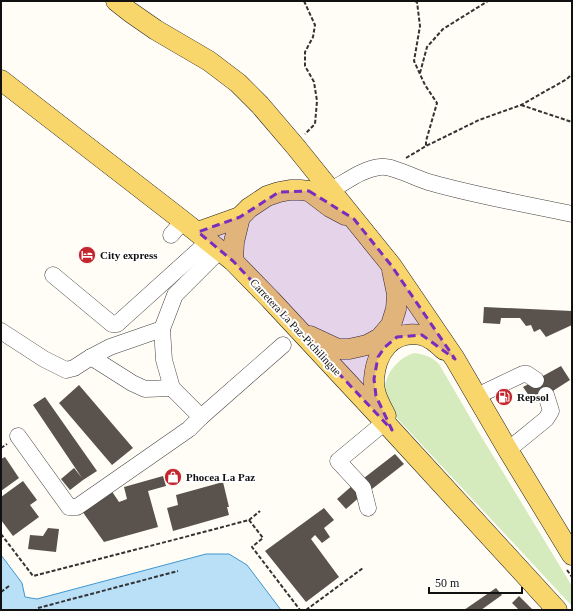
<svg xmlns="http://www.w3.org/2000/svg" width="573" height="611" font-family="'Times New Roman',serif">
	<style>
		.green { fill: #d5ebbd }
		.water { fill: #b9e0f7; stroke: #3f96cf }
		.building { fill: #5a524d }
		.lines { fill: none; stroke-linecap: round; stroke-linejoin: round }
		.minor-casing { stroke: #444; stroke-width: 17 }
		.major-casing { stroke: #222; stroke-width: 21 }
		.path { stroke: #333; stroke-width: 2; stroke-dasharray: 4 2; stroke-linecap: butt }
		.minor { stroke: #fff; stroke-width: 16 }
		.major { stroke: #f9d66b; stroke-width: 20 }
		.marked { fill: #7b2cbf; fill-opacity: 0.2; stroke: #7b2cbf; stroke-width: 3; stroke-dasharray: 8 5; stroke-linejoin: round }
		.labels { text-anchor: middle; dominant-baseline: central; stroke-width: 4; stroke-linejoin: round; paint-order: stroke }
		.poi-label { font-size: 11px; font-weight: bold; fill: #111; stroke: #fff; text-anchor: start }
		.street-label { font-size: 11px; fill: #111; stroke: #fff }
	</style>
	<rect width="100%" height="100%" fill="#fffdf5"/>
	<path class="green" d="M414 353C424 354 432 357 439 364L478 431 572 586V606L395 416C392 411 388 405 386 399 380 380 396 358 414 353Z"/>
	<path class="water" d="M206 554H229L247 565 281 610H1V555L22 583 25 597 37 599Z"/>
	<g class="building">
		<path d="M484 307 572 311V325L546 337 540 329 534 332 531 325 526 326 520 318H501L500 324 483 323Z"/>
		<path d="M561 366 570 380 534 403 523 387Z"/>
		<path d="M79 385 133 448 112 465 59 403Z"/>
		<path d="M45 397 97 471 83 480 70 490 61 479 74 468 82 478 33 405Z"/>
		<path d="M395 454 404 464 372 489 364 478Z"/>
		<path d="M5 457 19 478 1 491V459Z"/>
		<path d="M163 476 166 486 148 491 158 527 104 542 82 511 111 490 119 502 127 499 124 487Z"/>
		<path d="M23 481 37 500 30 505 39 517 13 536 1 520V497Z"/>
		<path d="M223 482 229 507H227L229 515 173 531 167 508 178 505 176 495Z"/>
		<path d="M353 485 362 495 346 509 337 499Z"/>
		<path d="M324 508 334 520 324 528 330 537 322 543 315 535 311 539 339 577 306 602 265 551Z"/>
		<path d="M48 528 59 529 56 552 28 549 30 535 43 536Z"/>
		<path d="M496 588 502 595 481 610H464Z"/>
		<path d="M519 596 533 610H519L512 603Z"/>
	</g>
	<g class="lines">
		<defs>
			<g id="minor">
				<path d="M331 190C346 182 362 169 380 167 392 165 419 180 432 183 478 196 525 204 572 214"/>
				<path d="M171 235 183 221"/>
				<path d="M53 275 112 324H117L209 241"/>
				<path d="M1 331 44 359 66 370 74 368 91 357 110 347 162 329"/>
				<path d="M91 357 132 383 145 389 172 388"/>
				<path d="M477 396 523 374H527L536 380"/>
				<path d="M201 417 283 345"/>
				<path d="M18 436 69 507H77L189 429 201 417 172 388 164 360 162 329 175 295 220 250"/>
				<path d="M508 450 546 419 551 411 546 395"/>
				<path d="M368 508 363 488 338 461 385 422"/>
			</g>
			<g id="major">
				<path d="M116 1 130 12 156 30 209 61 238 83 260 105 295 146 391 265 455 359 508 450 572 555"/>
				<path d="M1 80 183 221 233 261 270 299 392 430 557 610"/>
				<path d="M198 232 240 217"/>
				<path d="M233 261 234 242 240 217 249 208 267 196 279 192 290 190H300L309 191 330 207 345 215"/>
				<path d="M310 336 338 349H349L367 345 380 338 391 325 396 309 397 294 392 270"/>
				<path d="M386 416C380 404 373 393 374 379 376 352 392 330 421 335 430 337 438 344 444 350"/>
			</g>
		</defs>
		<use href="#minor" class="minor-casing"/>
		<use href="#major" class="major-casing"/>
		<g class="path">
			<path d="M304 1 315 25 313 37 305 52V66L314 82 317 101 315 124 305 134"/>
			<path d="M415 1 417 2 420 26 414 61 425 85 437 103 426 141V146"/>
			<path d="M420 73 427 47 443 29 488 1"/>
			<path d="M521 105 572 122"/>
			<path d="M406 158 426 146 479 120 521 105 567 79 572 74"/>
			<path d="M1 448 7 444"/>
			<path d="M249 520 263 538 252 547 300 610"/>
			<path d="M1 534 33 576 181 538 249 520 260 511"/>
			<path d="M567 570 572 577"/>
			<path d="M1 592 9 586"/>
			<path d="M38 608 178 571"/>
			<path d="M306 610 363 568"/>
		</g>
		<use href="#minor" class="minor"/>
		<use href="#major" class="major"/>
	</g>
	<path class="marked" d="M309 191 354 219 391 265 455 359 422 335 397 337 385 347 378 357 374 379 376 396 392 430 233 261 198 232 240 217 279 192Z"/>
	<defs>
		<symbol id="hotel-disc" viewBox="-11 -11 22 22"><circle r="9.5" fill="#c4262e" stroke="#fff"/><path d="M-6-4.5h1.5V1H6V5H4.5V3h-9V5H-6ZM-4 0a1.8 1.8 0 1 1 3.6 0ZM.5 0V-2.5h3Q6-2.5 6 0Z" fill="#fff"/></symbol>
		<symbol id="fuel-disc" viewBox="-11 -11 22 22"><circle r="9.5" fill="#c4262e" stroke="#fff"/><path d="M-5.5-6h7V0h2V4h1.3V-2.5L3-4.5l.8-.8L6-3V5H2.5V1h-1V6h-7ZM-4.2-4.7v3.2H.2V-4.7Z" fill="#fff"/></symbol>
		<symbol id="shop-disc" viewBox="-11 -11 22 22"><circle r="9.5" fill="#c4262e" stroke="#fff"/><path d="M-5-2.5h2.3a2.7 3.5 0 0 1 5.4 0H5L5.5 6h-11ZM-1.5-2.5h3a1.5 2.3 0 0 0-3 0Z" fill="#fff"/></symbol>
	</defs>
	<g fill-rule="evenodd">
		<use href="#hotel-disc" x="77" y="245" width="20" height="20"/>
		<use href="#fuel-disc" x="494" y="387" width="20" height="20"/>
		<use href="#shop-disc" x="163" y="467" width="20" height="20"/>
	</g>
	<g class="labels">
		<g class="poi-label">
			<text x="100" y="255">City express</text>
			<text x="517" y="397">Repsol</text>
			<text x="186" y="477">Phocea La Paz</text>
		</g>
		<g class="street-label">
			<text transform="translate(296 327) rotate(47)">Carretera La Paz-Pichilingue</text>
		</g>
	</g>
	<rect width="573" height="611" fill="none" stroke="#111111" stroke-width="4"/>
	<path d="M429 587v6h93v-6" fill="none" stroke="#111111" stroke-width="2"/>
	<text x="435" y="587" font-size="12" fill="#111111" stroke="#ffffff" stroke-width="3" paint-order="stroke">50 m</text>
</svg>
